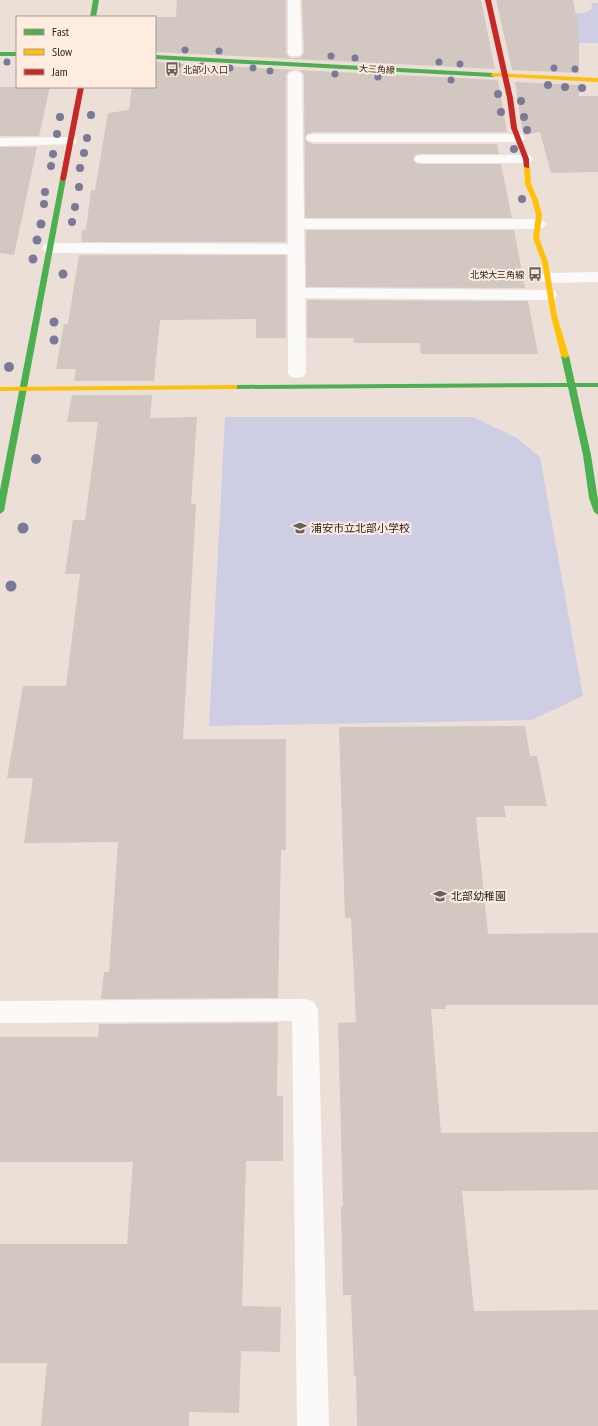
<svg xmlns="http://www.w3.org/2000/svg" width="598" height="1426" font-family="'PT Sans Narrow','Noto Sans JP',sans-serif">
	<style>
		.green { fill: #cdcee3 }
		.building { fill: #d2c7c1 }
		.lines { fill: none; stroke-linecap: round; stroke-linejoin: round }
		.lane { fill: #fcfaf9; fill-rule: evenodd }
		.street { fill: #fcfaf9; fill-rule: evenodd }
		.fast { fill: #4caf50; fill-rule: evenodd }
		.slow { fill: #ffc107; fill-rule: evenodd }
		.jam { fill: #c62828; fill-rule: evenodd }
		.tree { fill: #7a7997 }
		.labels { text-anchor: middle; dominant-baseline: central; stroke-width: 4; stroke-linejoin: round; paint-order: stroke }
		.far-poi-label { font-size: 9px; fill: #251d18; stroke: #feece0; text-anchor: start }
		.far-street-label { font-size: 9px; fill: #251d18; stroke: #feece0 }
		.poi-label { font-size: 11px; fill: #251d18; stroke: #feece0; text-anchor: start }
	</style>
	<rect width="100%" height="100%" fill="#ecdfd7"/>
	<g class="green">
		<path d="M592 3H598V43H515L510 15 584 13 591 10Z"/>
		<path d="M225 417H473L517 438 540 457 583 696 531 720 209 726Z"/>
	</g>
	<g class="building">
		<path d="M177 0H286V53L290 58H300L304 53 302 0H481L495 69 155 52V17H176Z"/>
		<path d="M496 0H573L579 30V73L512 70Z"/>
		<path d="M155 62 294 70 289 71 286 75V242H81L82 230H86L91 190H95L108 113 129 110 132 87H155Z"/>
		<path d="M297 70 498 80 507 132H313L307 134 305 139 308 142 313 144H497L499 154H421L415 155 413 160 416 163 421 164H501L512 218H305L304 75 301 71Z"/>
		<path d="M515 82 579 85V96H598V172L551 173 540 132 525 135 522 128Z"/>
		<path d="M0 87H50L39 136H0Z"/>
		<path d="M0 147H37L14 255 0 253Z"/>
		<path d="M306 230H514L525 288 306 287Z"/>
		<path d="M79 255H286V338H256V319L160 320 154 381H74L76 369H56L64 324H68Z"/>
		<path d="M307 300 528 301 538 354H421L420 343H354L353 338H307Z"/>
		<path d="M72 395H152L150 418 197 417 191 504H196L183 739H286V850H281L278 998 101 999 104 972H109L118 842 24 843 33 778H7L23 686H66L80 574H65L73 520H85L98 422H67Z"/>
		<path d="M525 726 530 756H537L547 806H504L506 817H476L488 934 598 933V1005H446V1009H431L441 1133 598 1132V1190L462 1191 474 1311 598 1310V1426H357L356 1376H354L351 1295H343L341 1207H343L338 1023 356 1022 351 918H345L339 727Z"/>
		<path d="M278 1023 277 1096H283V1161H246L242 1306 281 1307 280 1352 241 1351 239 1413 189 1412V1426H41L47 1363H0V1244H127L133 1162H0V1037H98L99 1024Z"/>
	</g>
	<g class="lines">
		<g class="lane">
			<path d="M70 137 75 138 77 141 75 144 0 146V138Z"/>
			<path d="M305 999 314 1002 318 1010 314 1018 305 1021 0 1023V1001Z"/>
		</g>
		<g class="street">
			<path d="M288 0H300L302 53 300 56H290L288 53Z"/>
			<path d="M295 71 300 72 302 75 304 219H538L544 221 546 224 544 227 538 229H304L305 288 549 290 555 291 557 295 555 299 549 300 305 298 306 373 303 377 297 378 291 377 288 373V254L50 253 44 251 42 248 44 245 50 243 288 244V75L290 72Z"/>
			<path d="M313 134H518L523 135 525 138 523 141 518 142H313L308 141 306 138 308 135Z"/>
			<path d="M421 155H526L531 156 533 159 531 162 526 163H421L416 162 414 159 416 156Z"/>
			<path d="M598 272V282L547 283 541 281 539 278 541 275 547 273Z"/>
			<path d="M305 999 314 1002 318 1010 329 1426H297L292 1010 296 1002Z"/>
		</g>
		<g class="fast">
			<path d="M93 0H99L96 17H90Z"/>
			<rect x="0" y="52" width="17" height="4"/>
			<path d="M155 55 493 73 496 75 493 77 155 59Z"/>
			<path d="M63 177 66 179 4 511 0 514V490L60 179Z"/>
			<path d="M562 354H565L569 356 575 383H598V387H576L591 455 598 500V515L594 512 589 498 583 455 568 387 234 389 230 387 234 385 567 383 561 356Z"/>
		</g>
		<g class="slow">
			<path d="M493 73 598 78V82L491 76V74Z"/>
			<path d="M527 165 530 167 531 184 538 200 542 215 539 238 548 262 557 316 569 356 565 358 561 356 551 316 542 262 533 238 536 215 532 200 525 184 524 167Z"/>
			<path d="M234 385H237V389L0 391V387Z"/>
		</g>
		<g class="jam">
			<path d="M485 0H491L513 98 517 128 529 159V168L524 167 523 159 511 128 507 98Z"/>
			<path d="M78 87H84L66 179 63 181 60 179Z"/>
		</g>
	</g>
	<g class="tree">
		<circle cx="185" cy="50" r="3.5"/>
		<circle cx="219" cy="51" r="3.5"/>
		<circle cx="331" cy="56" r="3.5"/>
		<circle cx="355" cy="58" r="3.5"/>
		<circle cx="7" cy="62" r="3.5"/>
		<circle cx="439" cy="62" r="3.5"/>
		<circle cx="460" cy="64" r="3.5"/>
		<circle cx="177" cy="65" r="3.5"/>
		<circle cx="202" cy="66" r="3.5"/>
		<circle cx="230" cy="68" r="3.5"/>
		<circle cx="253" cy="68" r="3.5"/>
		<circle cx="554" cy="68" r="3.5"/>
		<circle cx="575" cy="69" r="3.5"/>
		<circle cx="270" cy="71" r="3.5"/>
		<circle cx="335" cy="74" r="3.5"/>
		<circle cx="378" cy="77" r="3.5"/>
		<circle cx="451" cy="80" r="3.5"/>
		<circle cx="548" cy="85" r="4"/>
		<circle cx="565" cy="87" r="4"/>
		<circle cx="582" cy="88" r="4"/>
		<circle cx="498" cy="94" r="4"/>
		<circle cx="521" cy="101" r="4"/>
		<circle cx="501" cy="112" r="4"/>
		<circle cx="91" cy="115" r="4"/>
		<circle cx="60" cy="117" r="4"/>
		<circle cx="524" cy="117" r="4"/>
		<circle cx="527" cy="130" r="4"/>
		<circle cx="57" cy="134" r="4"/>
		<circle cx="87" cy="138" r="4"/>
		<circle cx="514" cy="149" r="4"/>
		<circle cx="84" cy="153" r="4"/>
		<circle cx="53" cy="154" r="4"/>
		<circle cx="51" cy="166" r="4"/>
		<circle cx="80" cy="168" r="4"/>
		<circle cx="79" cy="187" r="4"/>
		<circle cx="45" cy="192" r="4"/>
		<circle cx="522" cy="199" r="4"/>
		<circle cx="44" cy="204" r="4"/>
		<circle cx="75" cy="207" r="4"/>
		<circle cx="72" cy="222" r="4"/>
		<circle cx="41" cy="224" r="4.5"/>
		<circle cx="37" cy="240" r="4.5"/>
		<circle cx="33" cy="259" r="4.5"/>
		<circle cx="63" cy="274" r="4.5"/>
		<circle cx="54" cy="322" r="4.5"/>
		<circle cx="54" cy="340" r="4.5"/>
		<circle cx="9" cy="367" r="5"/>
		<circle cx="36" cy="459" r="5"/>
		<circle cx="23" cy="528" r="5.5"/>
		<circle cx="11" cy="586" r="5.5"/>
	</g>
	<defs>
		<symbol id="bus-bare" viewBox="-9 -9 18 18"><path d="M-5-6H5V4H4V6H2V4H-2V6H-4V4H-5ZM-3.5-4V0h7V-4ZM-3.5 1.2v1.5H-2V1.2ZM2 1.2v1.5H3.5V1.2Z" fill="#6b615b" stroke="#feece0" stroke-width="2.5" paint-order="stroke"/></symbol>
		<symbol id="school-bare" viewBox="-9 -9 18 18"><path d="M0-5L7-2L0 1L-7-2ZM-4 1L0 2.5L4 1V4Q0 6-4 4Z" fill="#6b615b" stroke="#feece0" stroke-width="2.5" paint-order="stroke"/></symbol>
	</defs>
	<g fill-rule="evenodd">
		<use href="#bus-bare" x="162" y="59" width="20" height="20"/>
		<use href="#bus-bare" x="525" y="264" width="20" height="20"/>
		<use href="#school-bare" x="290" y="518" width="20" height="20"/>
		<use href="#school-bare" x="430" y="886" width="20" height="20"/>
	</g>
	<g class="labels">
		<g class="far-poi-label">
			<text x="183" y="69">北部小入口</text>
			<text x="524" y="274" text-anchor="end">北栄大三角線</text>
		</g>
		<g class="far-street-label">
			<text transform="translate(377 69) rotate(3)">大三角線</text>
		</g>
		<g class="poi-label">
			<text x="311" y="528">浦安市立北部小学校</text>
			<text x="451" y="896">北部幼稚園</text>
		</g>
	</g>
	<rect x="16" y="16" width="140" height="72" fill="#feece0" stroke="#a79990"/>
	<rect x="24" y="29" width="20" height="6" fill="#4caf50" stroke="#a79990"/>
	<text x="52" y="36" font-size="12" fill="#251d18">Fast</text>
	<rect x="24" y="49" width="20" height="6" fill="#ffc107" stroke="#a79990"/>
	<text x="52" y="56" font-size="12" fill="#251d18">Slow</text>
	<rect x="24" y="69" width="20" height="6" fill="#c62828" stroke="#a79990"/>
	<text x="52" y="76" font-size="12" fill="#251d18">Jam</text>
</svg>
